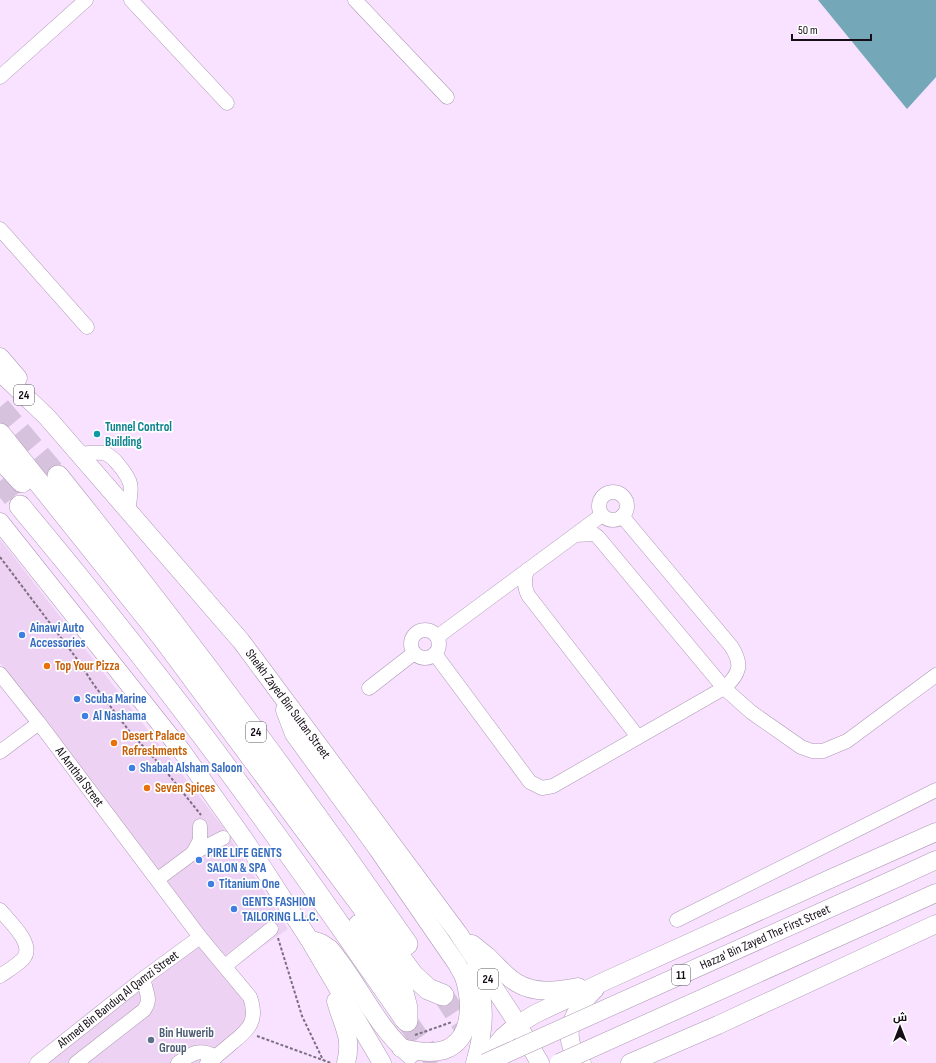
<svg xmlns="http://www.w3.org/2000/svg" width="936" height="1063" font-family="'Sofia Sans Condensed',Cairo,sans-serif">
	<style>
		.built { fill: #edd2f4 }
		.water { fill: #74a7b7 }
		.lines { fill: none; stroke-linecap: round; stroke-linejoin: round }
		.highway-tunnel { stroke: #d6c2dc; stroke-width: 21; stroke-dasharray: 21 10; stroke-linecap: butt }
		.minor-casing { stroke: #ad98b3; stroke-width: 15 }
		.major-casing { stroke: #ad98b3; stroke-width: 19 }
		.highway-casing { stroke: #ad98b3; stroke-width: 22 }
		.path { stroke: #7c6e80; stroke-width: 2; stroke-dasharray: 3 2; stroke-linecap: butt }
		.minor { stroke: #fff; stroke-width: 14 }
		.major { stroke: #fff; stroke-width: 18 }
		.highway { stroke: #fff; stroke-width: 21 }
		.major-bridge-casing { stroke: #ad98b3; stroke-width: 19; stroke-linecap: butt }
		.major-bridge { stroke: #fff; stroke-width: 18 }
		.culture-dot { fill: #0f9aa8; stroke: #fff; stroke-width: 1.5 }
		.shop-dot { fill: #3f7fe0; stroke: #fff; stroke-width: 1.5 }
		.food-dot { fill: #e8710a; stroke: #fff; stroke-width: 1.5 }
		.service-dot { fill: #5c6f8a; stroke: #fff; stroke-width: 1.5 }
		.labels { text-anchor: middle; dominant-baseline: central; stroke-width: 3.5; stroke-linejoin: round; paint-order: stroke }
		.shield { fill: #fff; stroke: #5b565d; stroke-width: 1 }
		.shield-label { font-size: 12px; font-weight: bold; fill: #150e17 }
		.culture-label { font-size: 13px; font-weight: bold; fill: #0d838f; stroke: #fff; text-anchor: start }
		.shop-label { font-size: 13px; font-weight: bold; fill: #366cbe; stroke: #fff; text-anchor: start }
		.food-label { font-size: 13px; font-weight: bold; fill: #c56008; stroke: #fff; text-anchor: start }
		.street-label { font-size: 13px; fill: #150e17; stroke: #fff }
		.service-label { font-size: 13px; font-weight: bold; fill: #4e5e75; stroke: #fff; text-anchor: start }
	</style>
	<rect width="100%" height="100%" fill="#f8e2ff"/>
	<path class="built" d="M0 539 223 827 288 929 223 973 245 1002 249 1014 241 1030 198 1063H41L108 1010 208 936 0 663Z"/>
	<path class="water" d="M818 0H936V77L907 109Z"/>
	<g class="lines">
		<g class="highway-tunnel">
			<path d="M0 407 58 476"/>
			<path d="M0 481 20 506"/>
			<path d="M443 995 474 1042"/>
			<path d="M407 1021 436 1063"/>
		</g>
		<defs>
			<g id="minor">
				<path d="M131 0 227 103"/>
				<path d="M355 0 447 97"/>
				<path d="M0 77 86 0"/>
				<path d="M0 229 87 327"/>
				<path d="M79 454C87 453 96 452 104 453 110 455 114 459 118 464 134 483 132 487 128 510"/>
				<circle cx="613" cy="506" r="14"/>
				<path d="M575 535 594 534 598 537 724 688 751 712 801 747 812 751H823L847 741 936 675"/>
				<path d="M527 570C524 580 524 586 528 595L638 737"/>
				<circle cx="425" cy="644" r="14"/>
				<path d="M437 637 602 515"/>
				<path d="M435 654 530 782 542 788 553 786 724 688C740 674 743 664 731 646L622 516"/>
				<path id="s1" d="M0 674 39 723 200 937 250 997C258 1020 250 1029 232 1043 224 1050 216 1057 207 1063"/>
				<path d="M369 688 414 653"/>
				<path d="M0 752 39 723"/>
				<path d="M193 853 200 840V826"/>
				<path d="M158 879 193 853 223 838"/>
				<path d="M0 910C9 921 36 945 23 959 16 966 7 971 0 976"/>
				<path d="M677 920 936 790"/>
				<path d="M225 966 271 929"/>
				<path id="s2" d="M37 1063 144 978 200 937"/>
				<path d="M76 1063 144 1010C153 997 144 992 144 978"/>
				<path d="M178 1063C192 1053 199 1048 216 1057"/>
			</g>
			<g id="major">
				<path d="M0 357 18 378"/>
				<path id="s3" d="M0 372 47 417 241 641 458 933 512 1015 540 1063"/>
				<path d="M0 522 181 750 246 842 309 939 382 1063"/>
				<path d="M285 710 294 734 377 848 457 964C459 968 462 973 464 977 472 1002 473 1040 444 1050 430 1054 415 1051 401 1048"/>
				<path d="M877 887 936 860"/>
				<path d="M885 916 936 893"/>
				<path d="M309 939 321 943 330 949C359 983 375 1026 410 1055"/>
				<path d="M472 944C477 948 482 952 487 956 497 965 505 976 517 983 535 994 558 991 578 987"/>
				<path d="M475 969C486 1003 485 1028 475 1063"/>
				<path d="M336 1001C342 1025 353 1036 346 1063"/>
				<path d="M486 1063 493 1049 503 1037 517 1025 535 1014 603 982 830 879 936 832"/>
				<path d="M582 1063C557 1036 574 1010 595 989"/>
				<path d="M630 1063 718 1025 936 924"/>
			</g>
			<g id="highway">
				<path d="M0 434 163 638 413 975 428 989 443 995"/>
				<path d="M0 458 22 482"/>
				<path d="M58 476C180 628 296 784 407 944"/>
				<path d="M20 506C75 572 129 639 181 707 259 809 332 913 405 1019"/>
				<path d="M359 925 402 989 407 1008V1021"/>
			</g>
		</defs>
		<use href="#minor" class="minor-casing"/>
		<use href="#major" class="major-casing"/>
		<use href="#highway" class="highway-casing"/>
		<g class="path">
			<path d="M0 557 77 659 94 685 130 732 164 769 201 815"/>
			<path d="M278 938 302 1016 323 1060"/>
			<path d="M415 1035 452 1022"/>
			<path d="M257 1036 331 1063"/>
		</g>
		<use href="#minor" class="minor"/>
		<use href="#major" class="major"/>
		<use href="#highway" class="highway"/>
		<defs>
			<g id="major-bridge">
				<path id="s4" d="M485 1063 877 887"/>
				<path d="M559 1063 885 916"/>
			</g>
		</defs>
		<use href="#major-bridge" class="major-bridge-casing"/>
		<use href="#major-bridge" class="major-bridge"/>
	</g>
	<circle class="culture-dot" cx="97" cy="434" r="4"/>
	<g class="shop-dot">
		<circle cx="22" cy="635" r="4"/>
		<circle cx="77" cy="699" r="4"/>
		<circle cx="85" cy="716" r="4"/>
		<circle cx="132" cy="768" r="4"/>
		<circle cx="199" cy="860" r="4"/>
		<circle cx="211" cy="884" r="4"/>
		<circle cx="234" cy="909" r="4"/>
	</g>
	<g class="food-dot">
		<circle cx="47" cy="666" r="4"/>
		<circle cx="114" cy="743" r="4"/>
		<circle cx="147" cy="788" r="4"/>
	</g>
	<circle class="service-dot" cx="151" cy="1040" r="4"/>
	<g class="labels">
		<g class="shield">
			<rect x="14" y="385" width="20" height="20" rx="3"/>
			<rect x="246" y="722" width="20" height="20" rx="3"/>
			<rect x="672" y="965" width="18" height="20" rx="3"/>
			<rect x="478" y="969" width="20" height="20" rx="3"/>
		</g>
		<g class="shield-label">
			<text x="24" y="395">24</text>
			<text x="256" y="732">24</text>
			<text x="681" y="975">11</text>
			<text x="488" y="979">24</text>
		</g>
		<g class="culture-label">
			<text x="105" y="427">Tunnel Control<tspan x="105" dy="15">Building</tspan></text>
		</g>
		<g class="shop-label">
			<text x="30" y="628">Ainawi Auto<tspan x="30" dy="15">Accessories</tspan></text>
			<text x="85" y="699">Scuba Marine</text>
			<text x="93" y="716">Al Nashama</text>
			<text x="140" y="768">Shabab Alsham Saloon</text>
			<text x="207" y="853">PIRE LIFE GENTS<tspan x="207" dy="15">SALON &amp; SPA</tspan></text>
			<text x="219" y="884">Titanium One</text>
			<text x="242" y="902">GENTS FASHION<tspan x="242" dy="15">TAILORING L.L.C.</tspan></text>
		</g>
		<g class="food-label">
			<text x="55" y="666">Top Your Pizza</text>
			<text x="122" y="736">Desert Palace<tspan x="122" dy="15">Refreshments</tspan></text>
			<text x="155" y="788">Seven Spices</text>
		</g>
		<g class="street-label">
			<text stroke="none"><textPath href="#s3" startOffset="440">Sheikh Zayed Bin Sultan Street</textPath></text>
			<text stroke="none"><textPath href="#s1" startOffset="130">Al Amthal Street</textPath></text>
			<text stroke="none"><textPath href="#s4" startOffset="307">Hazza' Bin Zayed The First Street</textPath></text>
			<text stroke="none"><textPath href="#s2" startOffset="103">Ahmed Bin Banduq Al Qamzi Street</textPath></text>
		</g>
		<g class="service-label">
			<text x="159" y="1033">Bin Huwerib<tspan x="159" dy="15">Group</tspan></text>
		</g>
	</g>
	<g transform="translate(900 1027)" stroke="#ffffff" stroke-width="3" paint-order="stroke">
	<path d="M0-3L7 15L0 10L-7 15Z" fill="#150e17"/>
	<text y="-6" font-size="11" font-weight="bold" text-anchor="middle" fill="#150e17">ش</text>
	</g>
	<path d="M792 34v6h79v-6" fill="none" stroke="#150e17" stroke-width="2"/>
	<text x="798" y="34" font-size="12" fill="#150e17" stroke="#ffffff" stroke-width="3" paint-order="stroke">50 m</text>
</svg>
